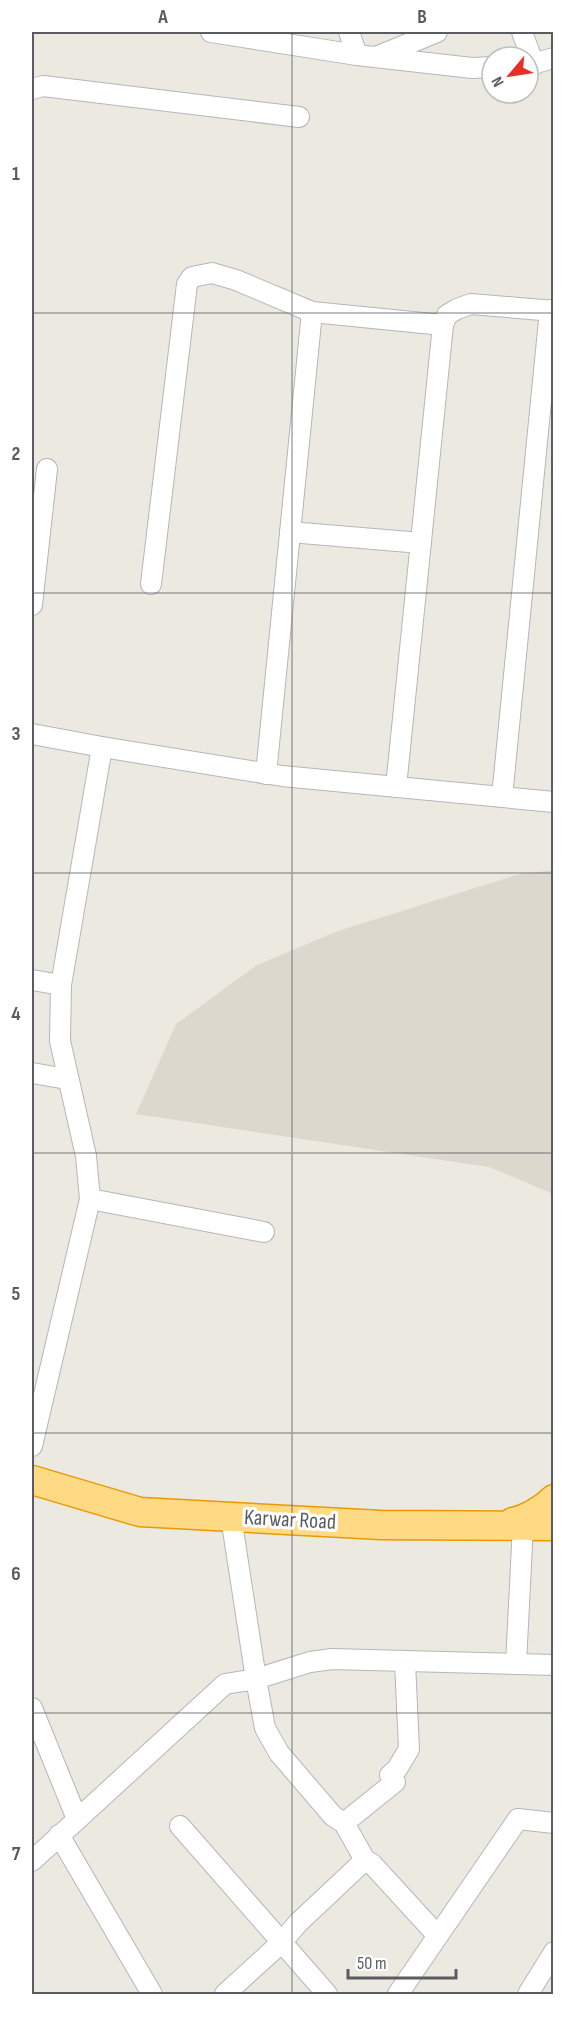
<svg xmlns="http://www.w3.org/2000/svg" width="585" height="2026" font-family="'Sofia Sans Condensed',sans-serif">
	<style>
		.education { fill: #dcd8ce }
		.lines { fill: none; stroke-linecap: round; stroke-linejoin: round }
		.minor-casing { stroke: #b3b7bb; stroke-width: 22 }
		.highway-casing { stroke: #ec9900; stroke-width: 31 }
		.minor { stroke: #fff; stroke-width: 20 }
		.highway { stroke: #feda85; stroke-width: 28 }
		.grid { fill: none; stroke: #595d61; stroke-width: 1.5; stroke-opacity: 0.55 }
		.labels { text-anchor: middle; dominant-baseline: central; stroke-width: 6; stroke-linejoin: round; paint-order: stroke }
		.street-label { font-size: 22px; fill: #595d61; stroke: #fff }
		.neatline { fill: none; stroke: #595d61; stroke-width: 2 }
		.grid-label { font-size: 20px; text-anchor: middle; font-weight: bold; fill: #595d61 }
	</style>
	<rect width="100%" height="100%" fill="#ece9e0"/>
	<path class="education" d="M553 870 554 1188 551 1193 489 1167 136 1114 176 1024 257 965 338 931 516 875Z"/>
	<g class="lines">
		<defs>
			<g id="minor">
				<path d="M211 32 357 55 472 68 492 67"/>
				<path d="M349 32 357 55"/>
				<path d="M522 32 534 65"/>
				<path d="M376 57 437 32"/>
				<path d="M528 65 554 58"/>
				<path d="M32 89 43 86 299 117"/>
				<path d="M290 532 421 543"/>
				<path d="M151 584 187 284 192 277 212 273 236 280 312 312 443 325"/>
				<path d="M32 605 47 469"/>
				<path d="M32 734 102 747 282 776 554 802"/>
				<path d="M266 774 312 312"/>
				<path d="M396 787 443 325 447 315 457 309 471 304 554 311"/>
				<path d="M502 797 550 310"/>
				<path d="M32 980 61 985"/>
				<path d="M32 1073 67 1079"/>
				<path d="M90 1199 264 1232"/>
				<path d="M32 1446 90 1199 86 1156 60 1041 61 985 102 747"/>
				<path d="M516 1664 523 1525"/>
				<path d="M32 1708 77 1819"/>
				<path d="M390 1775 397 1769 409 1749 405 1662"/>
				<path d="M344 1823 395 1782"/>
				<path d="M180 1826 327 1994"/>
				<path d="M59 1835 152 1994"/>
				<path d="M32 1861 225 1684 256 1679 231 1517"/>
				<path d="M437 1935 372 1864 365 1860 344 1823 333 1816 279 1753 265 1728 256 1679 310 1662 332 1659 554 1665"/>
				<path d="M225 1994 281 1943 298 1923 365 1860"/>
				<path d="M398 1994 518 1819 554 1823"/>
				<path d="M528 1994 554 1952"/>
			</g>
			<g id="highway">
				<path d="M32 1480 140 1512 381 1525 554 1526"/>
				<path d="M513 1522C527 1519 544 1509 554 1499"/>
			</g>
		</defs>
		<use href="#minor" class="minor-casing"/>
		<use href="#highway" class="highway-casing"/>
		<use href="#minor" class="minor"/>
		<use href="#highway" class="highway"/>
	</g>
	<path class="grid" d="M292 32V1994M32 313H554M32 593H554M32 873H554M32 1153H554M32 1433H554M32 1713H554"/>
	<g class="labels">
		<g class="street-label">
			<text transform="translate(290 1520) rotate(3)">Karwar Road</text>
		</g>
	</g>
	<rect width="585" height="2026" fill="none" stroke="#ffffff" stroke-width="66"/>
	<g transform="translate(510 75) rotate(241)"><circle r="28" fill="#ffffff" stroke="#bdbec0" stroke-width="1.5"/>
	<path d="M0-4.5L10 22L0 15L-10 22Z" fill="#ea2f28"/>
	<text y="-9" font-size="16" font-weight="bold" text-anchor="middle" fill="#595d61">N</text>
	</g>
	<path d="M348 1969v9h108v-9" fill="none" stroke="#595d61" stroke-width="3"/>
	<text x="357" y="1969" font-size="18" fill="#595d61" stroke="#ffffff" stroke-width="4.5" paint-order="stroke">50 m</text>
	<rect x="33" y="33" width="519" height="1960" class="neatline"/>
	<g class="grid-label">
		<text x="163" y="23">A</text>
		<text x="422" y="23">B</text>
		<text x="16" y="180">1</text>
		<text x="16" y="460">2</text>
		<text x="16" y="740">3</text>
		<text x="16" y="1020">4</text>
		<text x="16" y="1300">5</text>
		<text x="16" y="1580">6</text>
		<text x="16" y="1860">7</text>
	</g>
</svg>
